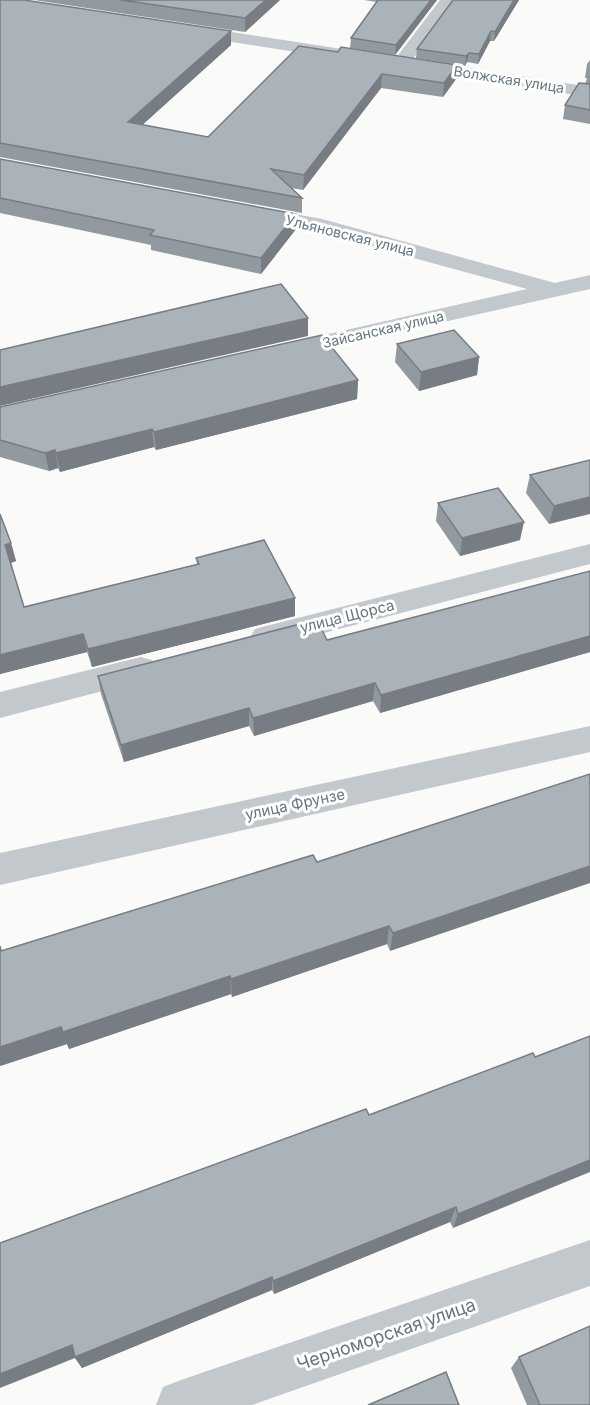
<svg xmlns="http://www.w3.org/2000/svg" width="590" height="1405" font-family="Inter,sans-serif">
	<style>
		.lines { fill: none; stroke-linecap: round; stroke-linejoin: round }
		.minor { fill: #c3c8cc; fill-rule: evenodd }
		.wall { fill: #929a9f }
		.shaded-wall { fill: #777d82 }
		.building { fill: #aab3b9; stroke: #777d82; stroke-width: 1.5 }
		.labels { text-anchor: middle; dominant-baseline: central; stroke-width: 6; stroke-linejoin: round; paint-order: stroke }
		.far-street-label { font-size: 14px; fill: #657683; stroke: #fff }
		.street-label { font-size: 15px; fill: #657683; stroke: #fff }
		.near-street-label { font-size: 18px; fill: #657683; stroke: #fff }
	</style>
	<rect width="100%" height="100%" fill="#fafaf8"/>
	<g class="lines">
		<g class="minor">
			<path d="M440 0H456L413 59 590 87V97L395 67 392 63Z"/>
			<path d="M186 25 342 49 348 50 351 54 348 58 342 59 180 34 178 30 180 26Z"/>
			<path d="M252 206 322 219 555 283 590 275V289L285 358 276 356 273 351 276 346 527 289 311 230 245 216 241 212 245 208Z"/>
			<path d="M590 544V564L266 648 255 645 250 637 255 629 266 626Z"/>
			<path d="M141 657 152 660 157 669 152 678 0 718V692Z"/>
			<path d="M590 726V752L0 885V853Z"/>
			<path d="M590 1240V1286L252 1405H156L163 1387 181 1380Z"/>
		</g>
	</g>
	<g class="wall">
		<path d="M0 0 231 45 142 125 208 137 299 46 456 79 443 97 381 88 303 190 291 188 302 198V213L0 157Z"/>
		<path d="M34 0H280L245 32Z"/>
		<path d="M364 0H437L395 55 350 48 351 38 377 2Z"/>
		<path d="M453 0H519L494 41H490L478 64 467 62 465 66 416 58 417 49Z"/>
		<path d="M590 60V124L563 119 565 105 585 84 587 78H585L587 64Z"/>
		<path d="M0 159 296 229 261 274 151 250V245L0 213Z"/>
		<path d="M397 344 479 357 477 375 419 391 395 362Z"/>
		<path d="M358 380 357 399 156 450 154 447 60 472 58 468 49 471 0 457V407Z"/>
		<path d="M590 460 549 524 526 493 530 475Z"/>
		<path d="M438 503 520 540 460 556 436 521Z"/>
		<path d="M11 543 16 561 11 563 24 607 197 564 196 558 295 616 92 667 87 652 0 674Z"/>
		<path d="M590 571V652L380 713 373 701 254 736 249 726 124 762 101 694 98 676 313 632 327 640Z"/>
		<path d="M590 774 390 951 387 944 232 997 231 994 69 1049 67 1044 0 1066V946L2 951 317 862Z"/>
		<path d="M533 1053 453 1228 450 1222 274 1294 272 1290 82 1368 75 1358 369 1115Z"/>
		<path d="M519 1357 590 1405H527L511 1368Z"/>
	</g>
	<g class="shaded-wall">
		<path d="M266 0H280L245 32V18Z"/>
		<path d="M431 0H437L395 55 396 45Z"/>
		<path d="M514 0H519L494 41 495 32Z"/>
		<path d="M231 31V45L129 137 128 122Z"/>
		<path d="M491 31 490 41 478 64 479 54Z"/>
		<path d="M469 53 467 62 465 66 466 56Z"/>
		<path d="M457 65 456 79 443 97 444 83Z"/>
		<path d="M382 74 381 88 303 190 304 175Z"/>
		<path d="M296 214V229L261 274V258Z"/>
		<path d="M308 318V336L0 406V387Z"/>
		<path d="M479 357 477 375 419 391 421 372Z"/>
		<path d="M358 380 357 399 156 450 154 432Z"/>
		<path d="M152 429 154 447 60 472 56 453Z"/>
		<path d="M55 450 58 468 49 471 45 453Z"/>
		<path d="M590 497V514L549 524 554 506Z"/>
		<path d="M524 522 520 540 460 556 462 538Z"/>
		<path d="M11 543 16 561 10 563 5 545Z"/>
		<path d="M295 598V616L92 667 88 649Z"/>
		<path d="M83 634 87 652 0 674V655Z"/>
		<path d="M590 636V652L380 713 381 695Z"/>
		<path d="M375 683 373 701 254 736 253 718Z"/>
		<path d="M249 708V726L124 762 121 745Z"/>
		<path d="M590 866V883L390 951 393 933Z"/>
		<path d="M389 926 387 944 232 997 231 979Z"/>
		<path d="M230 976 231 994 69 1049 67 1044 0 1066V1047L61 1027Z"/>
		<path d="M590 1160V1172L453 1228 458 1214Z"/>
		<path d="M456 1207 450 1222 274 1294 273 1281Z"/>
		<path d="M272 1277V1290L82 1368 75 1358 0 1388V1374L72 1345Z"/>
	</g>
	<g class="building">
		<path d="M0 0H24L231 31 128 122 208 137 299 46 338 52 341 47 457 65 444 83 382 74 304 175 271 169 302 198 0 143Z"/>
		<path d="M121 0H266L245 18Z"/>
		<path d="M378 0H431L396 45 351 38Z"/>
		<path d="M453 0H514L495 32 491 31 479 54 469 53 466 56 417 49Z"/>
		<path d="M579 83 590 84V110L565 105Z"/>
		<path d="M0 159 296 214 261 258 150 235 154 230 0 198Z"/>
		<path d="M281 284 308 318 0 387V350Z"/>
		<path d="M454 330 479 357 421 372 397 344Z"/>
		<path d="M322 335 358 380 154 432 152 429 56 453 55 450 45 453 0 440V407Z"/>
		<path d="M590 460V497L554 506 530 475Z"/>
		<path d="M498 488 524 522 462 538 438 503Z"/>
		<path d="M0 514 11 543 5 545 24 607 199 564 196 558 264 540 295 598 88 649 83 634 0 655Z"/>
		<path d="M590 571V636L381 695 375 683 253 718 249 708 121 745 98 676 308 622 313 632 322 630 327 640Z"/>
		<path d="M590 774V866L393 933 389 926 231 979 230 976 63 1032 61 1027 0 1047V946L1 951 313 855 317 862Z"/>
		<path d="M590 1036V1160L458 1214 456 1207 273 1281 272 1277 75 1357 72 1345 0 1374V1243L366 1109 369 1115 533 1053 535 1057Z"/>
		<path d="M590 1326V1405H540L519 1357Z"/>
		<path d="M446 1372 459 1405H368Z"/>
	</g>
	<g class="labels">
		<g class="far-street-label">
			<text transform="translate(509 79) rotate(9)">Волжская улица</text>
			<text transform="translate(350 235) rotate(14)">Ульяновская улица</text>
			<text transform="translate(383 329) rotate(-13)">Зайсанская улица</text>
		</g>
		<g class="street-label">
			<text transform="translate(347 616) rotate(-14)">улица Щорса</text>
			<text transform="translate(295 804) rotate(-12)">улица Фрунзе</text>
		</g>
		<g class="near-street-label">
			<text transform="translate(386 1334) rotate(-19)">Черноморская улица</text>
		</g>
	</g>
</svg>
